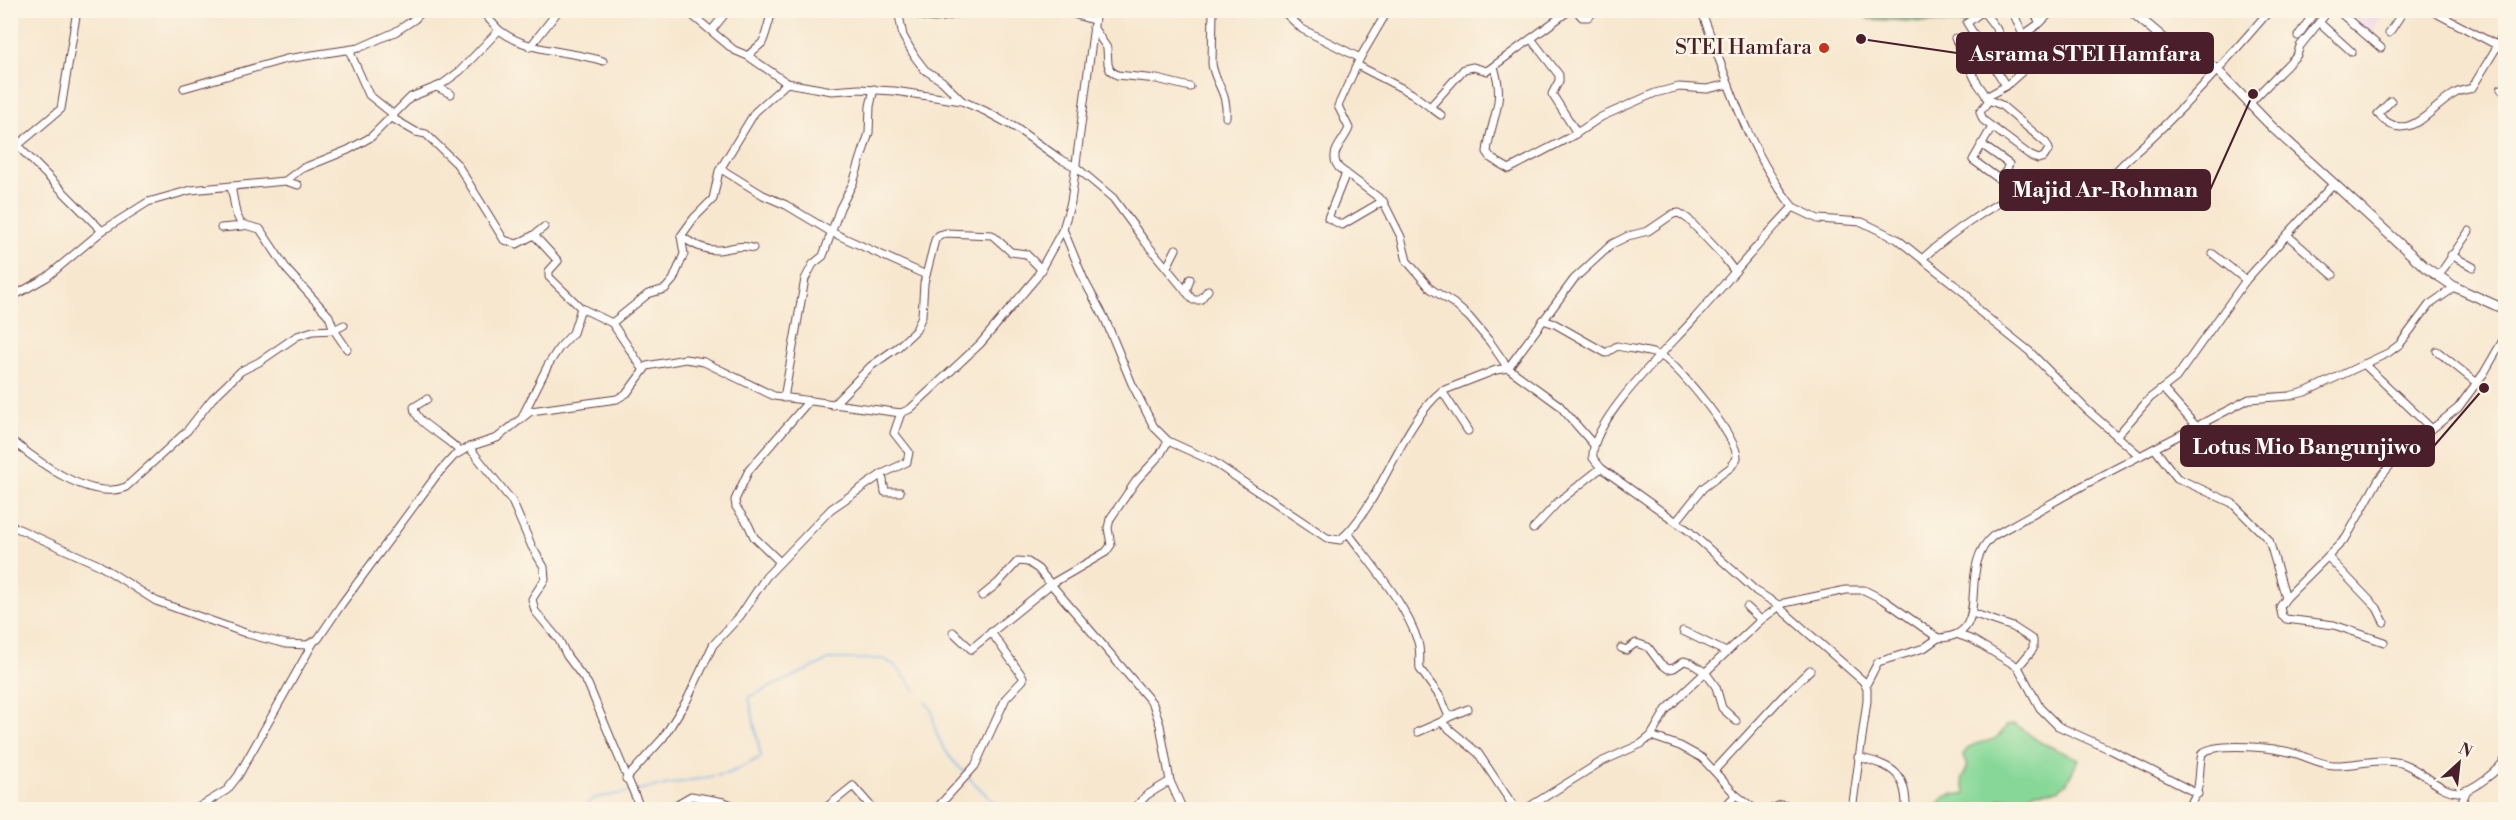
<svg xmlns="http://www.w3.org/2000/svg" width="2516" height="820" font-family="'Libre Bodoni',serif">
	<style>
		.built { fill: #ecd1e9 }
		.green { fill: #87d898; stroke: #687c62; stroke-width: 1.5 }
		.forest { fill: #6db880; stroke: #5c6c56; stroke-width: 1.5 }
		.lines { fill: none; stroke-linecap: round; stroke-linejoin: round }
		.stream { stroke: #75b6e9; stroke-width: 1.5 }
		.minor-casing { stroke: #643d44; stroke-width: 9 }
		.major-casing { stroke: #643d44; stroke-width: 11 }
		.minor { stroke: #fff; stroke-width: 7 }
		.major { stroke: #fff; stroke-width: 9 }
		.poi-dot { fill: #c8321e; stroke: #fcf5e5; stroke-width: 2 }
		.labels { text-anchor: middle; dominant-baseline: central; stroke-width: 5; stroke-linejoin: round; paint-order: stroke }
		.poi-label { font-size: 21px; fill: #4a1f2b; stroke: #fcf5e5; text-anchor: end }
		.leader { fill: none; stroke: #4a1f2b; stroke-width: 2 }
		.callout-dot { fill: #4a1f2b; stroke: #fcf5e5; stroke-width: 2 }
		.callout { fill: #4a1f2b; stroke: #4a1f2b; stroke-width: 2 }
		.callout-label { font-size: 22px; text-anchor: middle; font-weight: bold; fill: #fff }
	</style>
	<rect width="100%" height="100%" fill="#fcf5e5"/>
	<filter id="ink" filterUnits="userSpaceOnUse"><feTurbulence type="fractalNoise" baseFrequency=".0167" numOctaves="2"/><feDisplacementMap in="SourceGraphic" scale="12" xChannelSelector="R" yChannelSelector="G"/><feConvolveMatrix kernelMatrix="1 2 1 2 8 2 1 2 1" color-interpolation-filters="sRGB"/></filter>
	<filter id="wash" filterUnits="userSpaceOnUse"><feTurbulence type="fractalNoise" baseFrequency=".008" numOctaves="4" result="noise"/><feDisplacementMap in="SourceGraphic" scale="24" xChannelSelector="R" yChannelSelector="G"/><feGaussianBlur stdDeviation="1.35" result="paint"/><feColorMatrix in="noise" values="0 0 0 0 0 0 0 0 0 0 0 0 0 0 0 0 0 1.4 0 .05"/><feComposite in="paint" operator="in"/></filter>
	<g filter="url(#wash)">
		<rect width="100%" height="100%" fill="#f7e7cf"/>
		<path class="built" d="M2340 11H2384L2372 34Z"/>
		<path class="green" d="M2015 724 2040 742 2079 759 2066 784 2058 790 2036 792 2022 798H2000L1991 809H1936C1940 795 1952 793 1964 795L1965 792 1962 778C1967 769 1971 765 1963 756 1969 740 1985 745 1997 737 2001 735 2004 729 2007 725Z"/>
		<path class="forest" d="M1868 11H1994L1973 24 1868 19Z"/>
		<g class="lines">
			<g class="stream">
				<path d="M925 702C935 711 932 715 935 728 940 746 952 761 965 773"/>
				<path d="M968 777 1002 810"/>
				<path d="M637 790 730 773 761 757 749 697 831 659H882L895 665 916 691"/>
				<path d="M579 810 595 798 629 792"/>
			</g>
		</g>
	</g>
	<g filter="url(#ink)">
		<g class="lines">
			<defs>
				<g id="minor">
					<path d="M485 10 487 17 499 30"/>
					<path d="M686 10 734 50 748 56 787 83"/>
					<path d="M898 10 903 36 915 57 925 70 942 81 962 101 985 111 1016 128 1060 159 1076 167 1113 198 1146 243 1193 300H1200L1208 290"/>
					<path d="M903 10C931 21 941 20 968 10"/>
					<path d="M1060 10 1093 20"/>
					<path d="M1213 10 1212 64C1215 84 1228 92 1226 117"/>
					<path d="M1282 10 1302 29 1360 58"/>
					<path d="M1576 10 1582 17H1588L1596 10"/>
					<path d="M1701 10C1727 78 1747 150 1793 207 1758 243 1727 282 1693 320 1669 347 1589 422 1593 458L1601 468 1689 531 1756 591 1780 606 1782 610 1863 681 1867 689V701L1852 810"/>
					<path d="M1984 10 1967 23 2006 86"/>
					<path d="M2012 10 2023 35"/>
					<path d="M2033 10 2040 23"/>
					<path d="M2337 10 2381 48"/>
					<path d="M2430 10 2506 50"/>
					<path d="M1983 11 1996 28 2019 73"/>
					<path d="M2141 20 2148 10"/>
					<path d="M2320 23 2352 52"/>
					<path d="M1093 27 1107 48 1108 64 1110 70 1117 75 1157 79 1190 87"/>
					<path d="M712 30 728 10"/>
					<path d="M2389 33 2404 10"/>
					<path d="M2298 36 2316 10"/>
					<path d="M1955 38 1976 81 1989 100 2001 105 2046 143 2049 149 2044 157 2038 159 2031 156 1983 120 1980 112 1989 100"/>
					<path d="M1532 40 1559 75V81L1552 94 1577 133"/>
					<path d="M2497 45 2506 30"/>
					<path d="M530 47 559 10"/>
					<path d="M349 50 369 95 394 115"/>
					<path d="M748 56C753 50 757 48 762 43 764 41 771 15 772 10"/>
					<path d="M1968 63 1985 53"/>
					<path d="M1357 65 1411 93 1430 107 1464 69 1473 67 1487 71 1570 10"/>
					<path d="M1494 67C1506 104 1491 117 1487 152L1492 159 1509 169 1574 135 1601 117 1655 93 1679 87 1707 89 1729 84"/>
					<path d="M437 87 451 94"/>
					<path d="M184 88 286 59 359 48 395 32 415 19 423 10"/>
					<path d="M2501 89 2506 91"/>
					<path d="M1986 97 2006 86 2034 61 2035 57 2023 35 2040 23 2053 10"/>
					<path d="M2391 101 2378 114C2406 147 2431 108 2454 94 2460 90 2467 90 2472 88L2498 45"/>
					<path d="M2249 104 2297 55 2300 46 2329 10"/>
					<path d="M1430 107 1441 115"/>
					<path d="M392 118 416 132 426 134 457 164 504 240 517 244 534 235 558 261 549 271V277L581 308"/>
					<path d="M10 138 102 231"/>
					<path d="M1981 144 2009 164 2006 171 1999 179 1973 160 1992 127"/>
					<path d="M18 145 61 109 77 10"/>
					<path d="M721 169 763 195 786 205 831 232 926 275"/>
					<path d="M1346 173 1328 218 1342 225 1383 201 1339 168C1327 153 1344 142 1349 128L1338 106 1360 58 1388 10"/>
					<path d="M285 181 298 185"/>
					<path d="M231 186 236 213 241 224 260 229 288 271 329 316 334 330 347 349"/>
					<path d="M1383 201 1401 237 1407 261 1431 289 1453 303 1469 317 1490 342 1508 368 1574 279 1612 244 1628 236 1648 231 1673 214 1679 213 1688 219 1723 256 1735 272"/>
					<path d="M1793 207 1818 219 1862 222 1897 239 1966 294 1979 311 2029 351 2086 409 2140 456"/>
					<path d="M221 228 243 226"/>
					<path d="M1063 229 1084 280 1105 319 1132 384 1154 427 1168 441 1212 461 1327 538 1340 540C1379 506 1397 436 1435 397L1442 391 1496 370 1508 368 1559 405 1594 445"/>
					<path d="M534 235 544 227"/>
					<path d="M2287 235 2333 275"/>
					<path d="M681 236C692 244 704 251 718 250 731 249 740 244 753 248"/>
					<path d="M2213 254 2246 280"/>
					<path d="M2451 255 2473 267"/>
					<path d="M1923 258C1946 237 2009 190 2039 187 2055 185 2084 194 2098 187 2110 180 2118 168 2128 159 2180 114 2225 62 2270 10"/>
					<path d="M1167 267 1176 249"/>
					<path d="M2438 277 2469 231"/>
					<path d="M1186 292 1190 279"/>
					<path d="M10 298 47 277 102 231 148 202 191 190 285 181 301 169 348 150 371 137 411 97 441 85 460 71 499 30C529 53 568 50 603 61"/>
					<path d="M1543 320 1555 324 1606 353 1617 346C1628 349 1654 351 1663 357 1681 369 1738 438 1737 458L1731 467 1703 488 1676 522"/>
					<path d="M612 323 643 369"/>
					<path d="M2437 351 2477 383"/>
					<path d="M2364 364 2432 429"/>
					<path d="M2163 389 2196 426"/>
					<path d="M1442 391 1468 431"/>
					<path d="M784 398 805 279 813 264 823 256 840 208 853 183 869 133 870 106 874 89"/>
					<path d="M427 399 414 407C415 424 449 437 460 452"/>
					<path d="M833 405 871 366 898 347 916 330 922 316 924 283 935 240 939 235 946 233 992 235 1011 252 1026 254 1042 270"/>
					<path d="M523 415 548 365 559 348 573 333 581 308 612 323 648 294 665 289 673 280 684 254 681 236 694 218 713 199 719 171 755 112 787 83 832 91 859 89 894 91 962 101"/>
					<path d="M2117 436 2150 398 2176 378 2246 280 2334 183"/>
					<path d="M10 439C37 461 90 502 126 487L187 431 212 399 241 371 259 362 297 336 313 331 334 330 344 325"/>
					<path d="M469 447 512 501 532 547 544 567 545 579 532 599 535 611 559 640 567 656 588 684 641 810"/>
					<path d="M2155 449 2177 478 2232 503 2269 540 2286 598"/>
					<path d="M882 474 885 492H900"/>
					<path d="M10 525 99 565 156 601 248 634 286 644 307 645 318 639 341 605 436 476 454 456 469 447 497 438 531 411 617 399 627 393 647 366 685 359 704 362 774 396 901 413 910 409 980 344 1036 278 1063 229 1071 202 1096 10"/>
					<path d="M1533 529 1558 502 1601 468"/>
					<path d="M1348 533C1371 564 1407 605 1418 642 1421 652 1419 660 1420 669L1441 698 1449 717 1441 722 1478 753 1516 810"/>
					<path d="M2328 557 2377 608 2384 622"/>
					<path d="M780 562 754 537 748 524 736 507 735 500 749 470 808 402"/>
					<path d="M982 596 998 583 1018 561 1028 562 1038 569 1153 704 1160 725 1170 781 1183 810"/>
					<path d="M1747 607 1761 620"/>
					<path d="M1972 613 2013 627 2033 640V649L2018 667"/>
					<path d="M1683 631 1726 652"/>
					<path d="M953 632 971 649 1051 584 1106 552 1111 545 1108 528 1110 519 1136 481 1160 455 1168 441"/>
					<path d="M1959 635 1973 640 2018 667 2040 708 2058 726 2111 750 2198 794"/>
					<path d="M2384 642 2334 625 2286 619 2282 616 2280 607 2286 598 2346 538 2379 479 2397 457 2458 408 2484 373 2506 335"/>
					<path d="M1621 648 1626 650 1636 643 1648 647 1660 663 1668 669 1674 668 1684 661 1691 663 1706 673 1716 687 1722 708 1736 721"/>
					<path d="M1866 685 1878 662 1924 648 1938 638"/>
					<path d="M1449 717 1468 709"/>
					<path d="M1418 732 1441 722"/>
					<path d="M1651 736 1680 746 1702 758 1736 795 1721 810"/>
					<path d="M1858 757C1892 766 1907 772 1906 810"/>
					<path d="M1714 771 1782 697 1810 670"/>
					<path d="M626 779 663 738 687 700 713 645 740 616 766 577 831 509 882 474 907 462 909 452 894 433 901 413"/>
					<path d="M1736 795 1756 810"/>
					<path d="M194 810 227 790 238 776 313 643"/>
					<path d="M667 810 691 796 724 802 745 810"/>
					<path d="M823 810 853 786 874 810"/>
					<path d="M935 810 975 766 1006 698 1023 680V677L991 632"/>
					<path d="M1132 810 1147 795 1170 781"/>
					<path d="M1524 810 1601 762 1641 744 1651 736 1666 710 1680 696 1761 620 1784 603 1846 590H1864L1884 600 1938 638C1997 637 1954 569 1993 536L2084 485 2249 399 2289 396 2305 392 2388 353 2400 344 2429 305 2455 287"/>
					<path d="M1769 810 1781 805 1813 810"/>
					<path d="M2183 810C2204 795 2197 776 2202 753 2219 741 2278 748 2297 754 2309 758 2320 764 2333 765 2356 766 2377 757 2401 763 2422 769 2437 791 2458 792 2472 792 2499 770 2506 758"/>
					<path d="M2458 810 2467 790"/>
				</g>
				<path id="major" d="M2130 10 2170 44 2205 61 2218 71 2273 128 2425 267 2455 287 2506 310"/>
			</defs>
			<use href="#minor" class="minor-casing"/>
			<use href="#major" class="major-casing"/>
			<use href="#minor" class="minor"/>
			<use href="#major" class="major"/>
		</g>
	</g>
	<circle class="poi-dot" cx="1824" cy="48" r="6"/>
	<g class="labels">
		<g class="poi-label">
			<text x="1812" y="48">STEI Hamfara</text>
		</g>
	</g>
	<path class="leader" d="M1861 39L1957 53M2253 94L2210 190M2484 388L2434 446"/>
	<g class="callout-dot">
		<circle cx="1861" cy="39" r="6"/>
		<circle cx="2253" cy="94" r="6"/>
		<circle cx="2484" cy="388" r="6"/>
	</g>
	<g class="callout">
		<rect x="1957" y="33" width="256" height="40" rx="6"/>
		<rect x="2000" y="170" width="210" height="40" rx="6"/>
		<rect x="2181" y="426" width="253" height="40" rx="6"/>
	</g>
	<g class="callout-label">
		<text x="2085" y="61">Asrama STEI Hamfara</text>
		<text x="2105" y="197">Majid Ar-Rohman</text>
		<text x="2307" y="454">Lotus Mio Bangunjiwo</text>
	</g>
	<rect width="2516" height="820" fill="none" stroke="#fcf5e5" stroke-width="36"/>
	<g transform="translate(2459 763) rotate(27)" stroke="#fcf5e5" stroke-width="4.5" paint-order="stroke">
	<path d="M0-4.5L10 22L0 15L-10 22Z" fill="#4a1f2b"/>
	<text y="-9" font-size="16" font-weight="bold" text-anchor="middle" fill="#4a1f2b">N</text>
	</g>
</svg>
